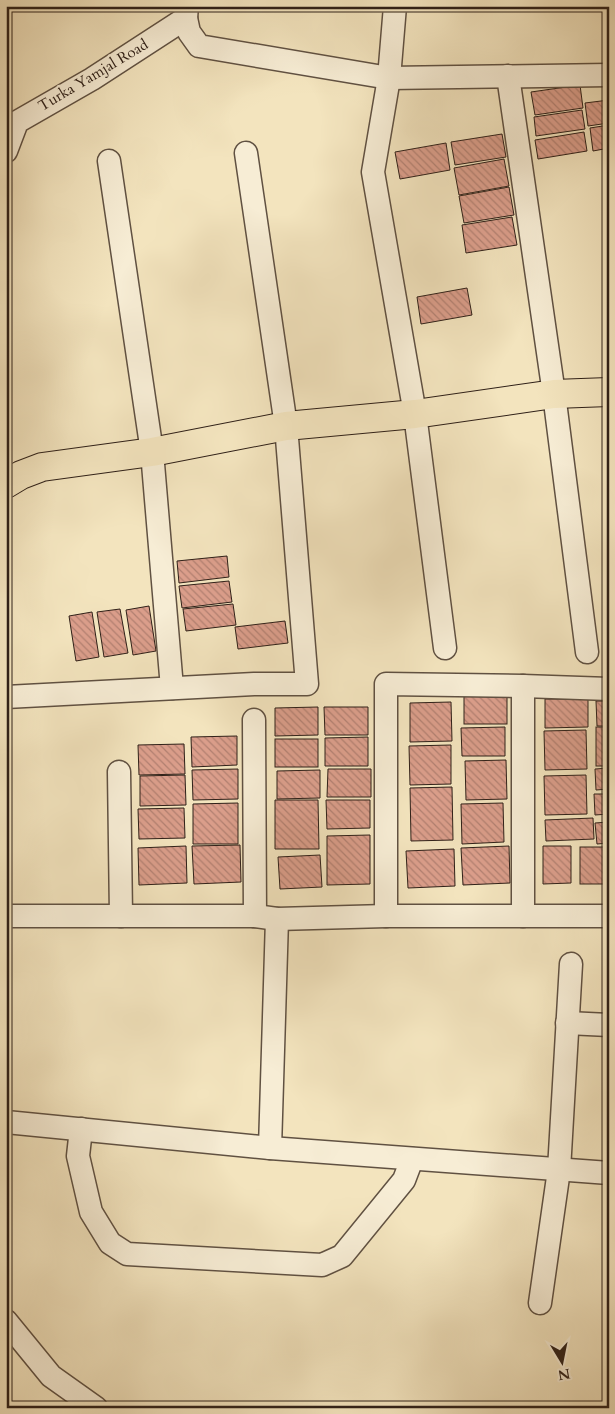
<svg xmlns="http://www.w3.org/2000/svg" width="615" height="1414" font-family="Cardo,serif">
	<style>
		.building { fill: url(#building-back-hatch); stroke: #2f2018 }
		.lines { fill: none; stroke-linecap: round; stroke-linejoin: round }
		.minor-casing { stroke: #605142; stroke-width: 25 }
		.major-casing { stroke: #2f2018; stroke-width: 30 }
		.minor { stroke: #f7edd5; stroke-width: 22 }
		.major { stroke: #f3e4be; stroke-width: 28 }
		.labels { text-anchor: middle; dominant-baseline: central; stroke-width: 4.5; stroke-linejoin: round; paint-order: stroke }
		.street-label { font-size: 15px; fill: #2f2018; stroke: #f7edd5 }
	</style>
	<defs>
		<pattern id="building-back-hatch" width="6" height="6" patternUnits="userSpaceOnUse" patternTransform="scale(1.25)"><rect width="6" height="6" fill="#db9e8b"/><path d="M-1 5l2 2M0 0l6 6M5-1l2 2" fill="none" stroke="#b28071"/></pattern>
	</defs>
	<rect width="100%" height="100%" fill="#f3e4be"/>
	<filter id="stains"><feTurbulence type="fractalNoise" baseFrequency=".004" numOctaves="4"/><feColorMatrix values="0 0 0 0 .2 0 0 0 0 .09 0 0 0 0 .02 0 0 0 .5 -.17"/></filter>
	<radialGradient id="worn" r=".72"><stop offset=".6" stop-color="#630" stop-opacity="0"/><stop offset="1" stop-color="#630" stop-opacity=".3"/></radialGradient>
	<g class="building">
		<path d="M580 85 583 108 535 115 531 92Z"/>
		<path d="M609 100V123L588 126 585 103Z"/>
		<path d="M582 110 585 129 536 136 534 117Z"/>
		<path d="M609 125V148L593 151 590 128Z"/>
		<path d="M584 132 587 151 538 159 535 140Z"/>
		<path d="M502 134 506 157 455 165 451 142Z"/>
		<path d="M446 143 450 170 400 179 395 152Z"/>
		<path d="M504 159 509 186 459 195 454 168Z"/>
		<path d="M509 187 514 215 464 223 459 196Z"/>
		<path d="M512 217 517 245 466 253 462 225Z"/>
		<path d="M467 288 472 315 421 324 417 297Z"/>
		<path d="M227 556 229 577 179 583 177 561Z"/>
		<path d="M229 581 232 602 182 608 179 586Z"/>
		<path d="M233 604 236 625 186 631 183 609Z"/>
		<path d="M149 606 156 651 133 655 126 610Z"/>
		<path d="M120 609 128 653 104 657 97 612Z"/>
		<path d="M92 612 99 657 76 661 69 616Z"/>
		<path d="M285 621 288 643 238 649 235 627Z"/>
		<rect x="464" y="696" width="43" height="28"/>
		<path d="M545 699H588V727L545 728Z"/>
		<path d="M596 701H609V726H597Z"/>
		<path d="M451 702 452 741 410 742V703Z"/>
		<path d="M318 707V735L275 736V708Z"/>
		<path d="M324 707H368V735H325Z"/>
		<path d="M505 727V756H462L461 728Z"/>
		<rect x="596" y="727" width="13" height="39"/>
		<path d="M586 730 587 769 545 770 544 731Z"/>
		<path d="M237 736V765L192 767 191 737Z"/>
		<path d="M368 737V766H325V738Z"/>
		<rect x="275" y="739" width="43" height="28"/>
		<path d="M184 744 185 774 139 775 138 745Z"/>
		<path d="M451 745V784L410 785 409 746Z"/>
		<path d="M506 760 507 799 466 800 465 761Z"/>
		<path d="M609 768V789L596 790 595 769Z"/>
		<path d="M238 769V799L193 800 192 770Z"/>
		<path d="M328 769H371V797H327Z"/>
		<path d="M320 770V798L277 799V771Z"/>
		<path d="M185 775 186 805 140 806V776Z"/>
		<path d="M586 775 587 814 545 815 544 776Z"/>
		<path d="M452 787 453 840 411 841 410 788Z"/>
		<path d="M594 794H609V814L595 815Z"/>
		<path d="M275 800H318L319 849H275Z"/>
		<path d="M326 800H370V828L327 829Z"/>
		<path d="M238 803V844H193V804Z"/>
		<path d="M503 803 504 842 462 844 461 804Z"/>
		<path d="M184 808 185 838 139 839 138 809Z"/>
		<path d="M593 818 594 839 546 841 545 820Z"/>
		<path d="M609 822V843L597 844 595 823Z"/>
		<path d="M370 835V884L327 885V836Z"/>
		<path d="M240 845 241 882 194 884 192 846Z"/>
		<path d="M186 846 187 883 139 885 138 848Z"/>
		<path d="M509 846 510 883 463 885 461 848Z"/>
		<path d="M543 846H571V883L543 884Z"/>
		<rect x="580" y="847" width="28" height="37"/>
		<path d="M454 849 455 886 408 888 406 851Z"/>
		<path d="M320 855 322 887 280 889 278 857Z"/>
	</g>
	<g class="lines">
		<defs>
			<g id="minor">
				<path d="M395 6 389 78 373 172 415 414 445 648"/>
				<path d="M186 18 189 32 199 46 389 78 609 75"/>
				<path d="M508 76 554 394 587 652"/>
				<path d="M6 151 17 122 92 79 186 18 187 6"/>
				<path d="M109 161 152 452 172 688"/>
				<path d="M523 686V916"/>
				<path d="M6 697 254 684H307L286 426 246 153"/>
				<path d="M254 720 255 916"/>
				<path d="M119 772 121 916"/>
				<path d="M6 916H255L277 919 386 916H609"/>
				<path d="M386 916V684L523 686 609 689"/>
				<path d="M567 1023 609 1025"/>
				<path d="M6 1122 270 1148 609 1173"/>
				<path d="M81 1129 78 1156 91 1212 110 1243 127 1254 322 1265 342 1256 404 1180 412 1159"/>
				<path d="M270 1148 277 919"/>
				<path d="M540 1303 559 1170 571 964"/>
				<path d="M6 1321 51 1376 96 1408"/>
			</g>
			<path id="major" d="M6 484 21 475 42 467 152 452 286 426 415 414 554 394 609 392"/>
		</defs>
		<use href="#minor" class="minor-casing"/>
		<use href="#major" class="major-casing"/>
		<use href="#minor" class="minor"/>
		<use href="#major" class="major"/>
	</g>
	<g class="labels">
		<g class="street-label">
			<text transform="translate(93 75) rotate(-31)">Turka Yamjal Road</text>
		</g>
	</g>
	<rect width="615" height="1414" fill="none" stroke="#f3e4be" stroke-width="25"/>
	<rect x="8" y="8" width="600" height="1399" fill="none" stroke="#2f2018" stroke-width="2.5"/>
	<rect x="12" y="12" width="590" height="1389" fill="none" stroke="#2f2018"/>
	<g transform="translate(562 1362) rotate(170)" stroke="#f7edd5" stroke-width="4" paint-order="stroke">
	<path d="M0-4L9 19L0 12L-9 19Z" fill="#2f2018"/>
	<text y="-8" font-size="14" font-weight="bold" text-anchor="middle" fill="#2f2018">N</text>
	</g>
	<rect width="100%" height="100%" filter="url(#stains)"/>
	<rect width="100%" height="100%" fill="url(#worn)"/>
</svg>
